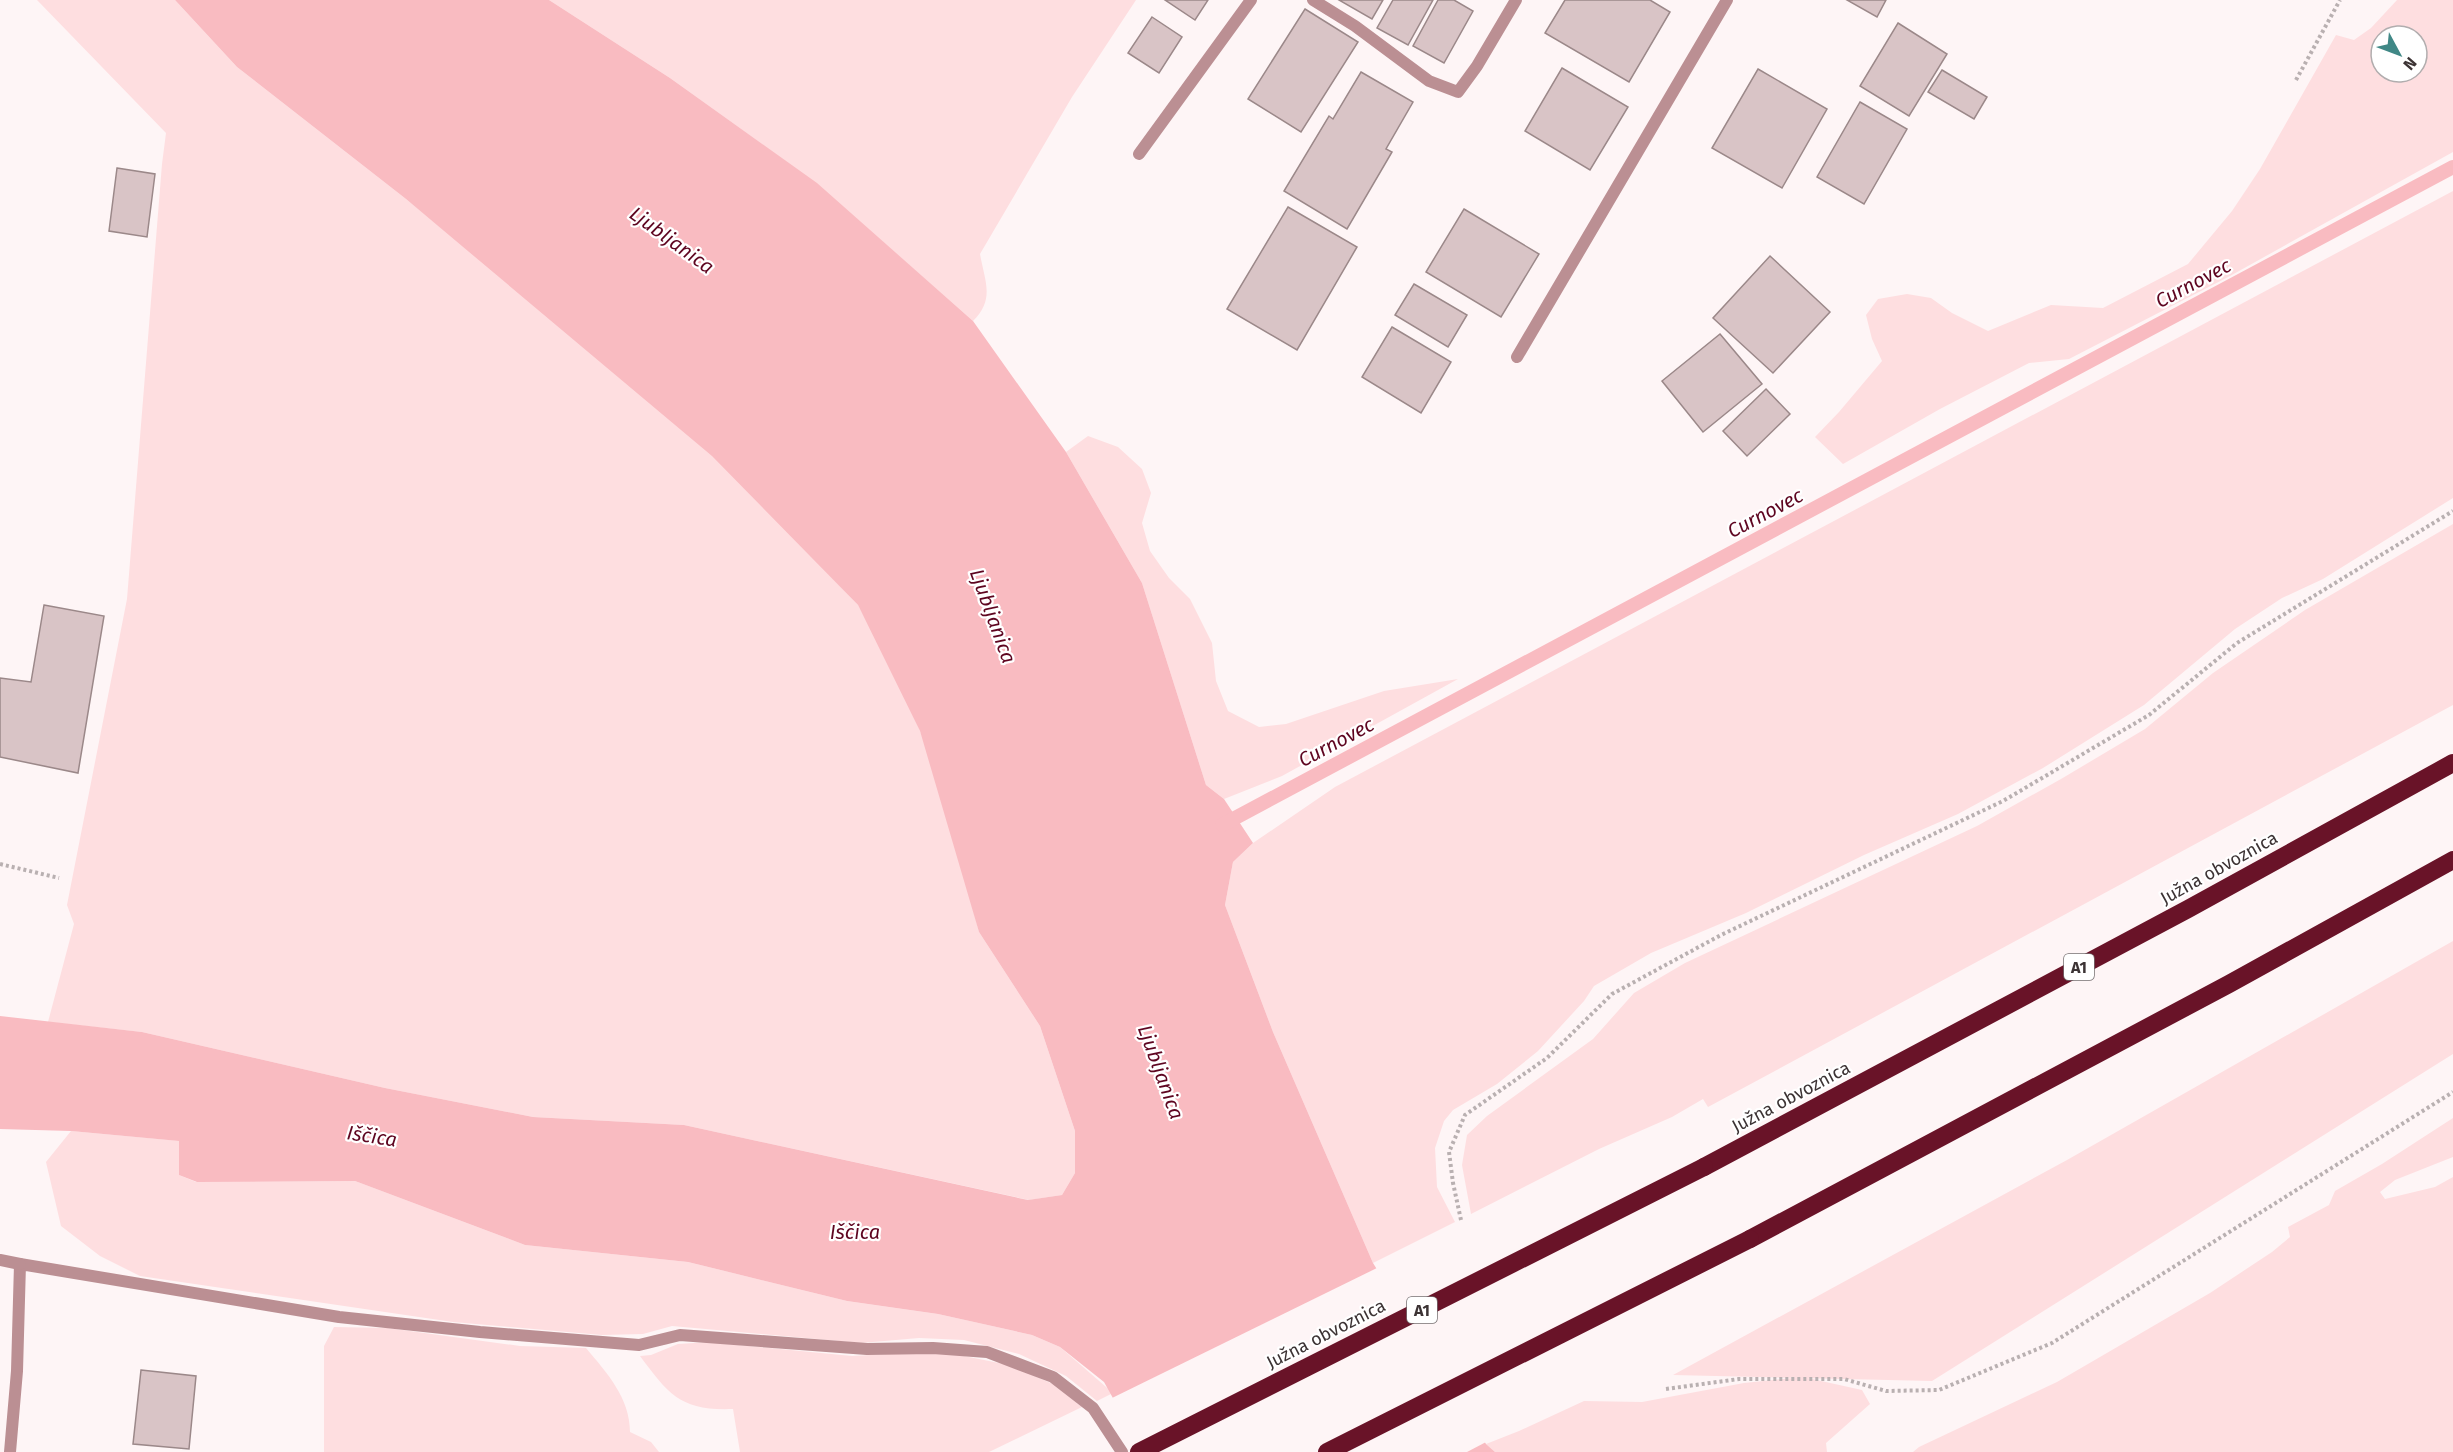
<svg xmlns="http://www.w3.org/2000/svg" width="2453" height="1452" font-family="'Fira Sans',sans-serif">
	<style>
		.green { fill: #fedee0; fill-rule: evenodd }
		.water { fill: #f9bbc1 }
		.pier { fill: #fef5f6 }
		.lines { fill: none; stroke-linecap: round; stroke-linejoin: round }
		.stream { stroke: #f9bbc1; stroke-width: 14 }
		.building { fill: #d9c4c6; stroke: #9b8889; stroke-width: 1.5 }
		.path { stroke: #b9b0b1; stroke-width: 4; stroke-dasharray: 3 3; stroke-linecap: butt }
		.lane { stroke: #bb8f93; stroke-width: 12 }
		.street { stroke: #bb8f93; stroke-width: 12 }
		.highway { stroke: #691328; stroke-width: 18 }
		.highway-bridge { stroke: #691328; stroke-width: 18 }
		.labels { text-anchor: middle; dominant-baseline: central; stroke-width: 4.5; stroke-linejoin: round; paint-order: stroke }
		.shield { fill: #fff; stroke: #767071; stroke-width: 1.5 }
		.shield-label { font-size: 16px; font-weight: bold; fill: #3c3334 }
		.street-label { font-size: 18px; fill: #3c3334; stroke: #fff }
		.water-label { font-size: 20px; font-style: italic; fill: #5e0520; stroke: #fff }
	</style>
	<rect width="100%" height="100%" fill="#fef5f6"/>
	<g class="green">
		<path d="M37 0H175L237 67 406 199 703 443 858 605 905 694 939 778 979 932 1040 1026 1075 1131V1173L1062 1195 1029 1200 684 1125 533 1117 385 1088 142 1032 48 1022 74 924 67 905 127 599 162 164 166 133Z"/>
		<path d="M549 0H1136L1072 97 980 254C985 282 995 299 973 321L816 183 670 78Z"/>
		<path d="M2397 0H2453V152L2230 276 2069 359 2029 363 1940 409 1843 464 1815 437 1839 412 1882 361 1872 339 1866 315 1878 299 1907 294 1931 298 1952 313 1988 331 2051 305 2103 308 2188 264 2232 211 2260 169 2336 35 2354 40 2371 28ZM2381 36H2417V72H2381Z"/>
		<path d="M2453 191V498L2323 579 2282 598 2235 629 2144 705 2043 768 1958 814 1864 855 1746 913 1651 953 1594 986 1584 1001 1538 1051 1497 1084 1453 1110 1444 1121 1435 1148 1437 1187 1455 1222 1373 1263 1273 1032 1225 905 1233 862 1253 843 1335 787Z"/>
		<path d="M1088 436 1118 447 1142 469 1151 493 1142 523 1150 551 1169 578 1190 599 1212 643 1216 681 1228 711 1259 727 1286 724 1384 691 1458 679 1282 776 1224 799 1206 785 1142 583 1066 452Z"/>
		<path d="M2453 524V705L1708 1107 1703 1099 1672 1117 1599 1149 1471 1214 1462 1165 1467 1135 1487 1116 1593 1039 1634 993 1685 963 1977 826 2061 779 2145 729 2213 673 2305 610Z"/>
		<path d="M2453 941V1054L1932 1381 1673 1375 2067 1160Z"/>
		<path d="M2453 1118V1157L2395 1180 2380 1192 2385 1199 2435 1187 2453 1177V1452H1913L1919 1447 2057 1382 2210 1293 2272 1252 2290 1237 2288 1227 2329 1205 2335 1191 2382 1164Z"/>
		<path d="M71 1131 180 1141 179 1175 196 1182 355 1181 525 1245 688 1262 847 1301 938 1314 1032 1335 1060 1347 1113 1393 1097 1401 1066 1376 1019 1354 964 1340 919 1338 861 1343 672 1326 643 1334 602 1335 453 1322 140 1276 100 1256 61 1226 46 1162Z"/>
		<path d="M334 1327 388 1328 520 1346 586 1348C607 1373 630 1398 630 1432L651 1442 659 1452H324V1346Z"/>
		<path d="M709 1342 852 1356 924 1352 954 1354 1009 1365 1053 1384 1082 1407 989 1452H740L733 1409C681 1411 669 1395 640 1356L651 1355 678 1344Z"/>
		<path d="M1803 1377 1862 1390 1870 1404 1826 1443 1827 1452H1495L1486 1444 1519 1431 1584 1401 1642 1402 1744 1383Z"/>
	</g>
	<path class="water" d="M175 0H549L670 78 817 183 973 321 1066 452 1142 583 1206 785 1224 799 1253 843 1233 862 1225 905 1273 1032 1373 1263 1486 1444 1495 1452H1143L1104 1382 1060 1347 1032 1335 938 1314 847 1301 688 1262 525 1245 355 1181 197 1182 179 1175V1141L71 1131 0 1129V1016L142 1032 385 1088 533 1117 684 1125 1028 1200 1062 1195 1075 1173V1131L1040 1026 979 932 920 731 858 605 712 456 406 199 237 67Z"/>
	<path class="pier" d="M1379 1267 1488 1441 1467 1452H1140L1110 1399Z"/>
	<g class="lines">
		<path class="stream" d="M1222 825 2453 167"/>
	</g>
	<g class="building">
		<path d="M1165 0H1208L1195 20Z"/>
		<path d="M1339 0H1383L1372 19Z"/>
		<path d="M1393 0H1433L1408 45 1377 28Z"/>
		<path d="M1438 0H1454L1473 11 1444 63 1413 46Z"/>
		<path d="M1565 0H1650L1670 12 1629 82 1545 33Z"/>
		<path d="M1847 0H1886L1877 17Z"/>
		<path d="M1305 9 1358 42 1301 132 1248 99Z"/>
		<path d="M1152 17 1182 37 1159 73 1128 53Z"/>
		<path d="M1898 23 1947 54 1909 116 1860 86Z"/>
		<path d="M1562 68 1628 107 1590 170 1525 131Z"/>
		<path d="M1758 69 1827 109 1782 188 1712 148Z"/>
		<path d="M1942 70 1987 97 1974 119 1928 92Z"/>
		<path d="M1361 72 1413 102 1386 149 1392 152 1347 229 1284 191 1329 116 1333 119Z"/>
		<path d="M1860 102 1907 129 1864 204 1817 177Z"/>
		<path d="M117 168 155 174 147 237 109 231Z"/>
		<path d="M1288 207 1357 247 1297 350 1227 309Z"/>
		<path d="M1464 209 1539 254 1501 317 1426 272Z"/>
		<path d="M1770 256 1830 312 1773 373 1713 318Z"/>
		<path d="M1414 284 1467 315 1448 347 1395 315Z"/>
		<path d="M1392 327 1451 362 1421 413 1362 377Z"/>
		<path d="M1720 334 1762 384 1703 432 1662 381Z"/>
		<path d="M1766 389 1790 414 1747 456 1723 431Z"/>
		<path d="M44 605 104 616 78 773 0 757V678L31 682Z"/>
		<path d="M141 1370 196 1376 189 1449 133 1444Z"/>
	</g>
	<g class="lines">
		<g class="path">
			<path d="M2296 80 2340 0"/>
			<path d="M0 864 59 878"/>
			<path d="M1461 1220 1453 1183 1449 1152 1465 1115 1547 1058 1612 994 1721 935 2003 801 2149 715 2237 643 2453 511"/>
			<path d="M1666 1389 1739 1379H1844L1886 1391 1939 1390 2052 1343 2453 1092"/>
		</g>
		<path class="lane" d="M10 1452 17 1371 20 1264 339 1317 480 1332 639 1345 680 1335 867 1349 933 1348 987 1352 1053 1377 1093 1408 1122 1452"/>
		<g class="street">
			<path d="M1313 0 1355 26 1429 81 1458 92 1477 66 1516 0"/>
			<path d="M1139 154 1251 0"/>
			<path d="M1517 357 1727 0"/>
			<path d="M0 1260 20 1264"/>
		</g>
		<g class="highway">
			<path d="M1704 1167 2188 909 2453 763"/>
			<path d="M1750 1239 2229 984 2453 860"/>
		</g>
		<g class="highway-bridge">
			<path d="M1139 1452 1704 1167"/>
			<path d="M1327 1452 1750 1239"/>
		</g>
	</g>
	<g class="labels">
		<g class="shield">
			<rect x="2064" y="954" width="30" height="26" rx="4.5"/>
			<rect x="1407" y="1297" width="30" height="26" rx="4.5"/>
		</g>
		<g class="shield-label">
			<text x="2079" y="967">A1</text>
			<text x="1422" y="1310">A1</text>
		</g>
		<g class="street-label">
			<text transform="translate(2219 868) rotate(-29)">Južna obvoznica</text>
			<text transform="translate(1791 1097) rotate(-28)">Južna obvoznica</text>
			<text transform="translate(1326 1334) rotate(-27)">Južna obvoznica</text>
		</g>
		<g class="water-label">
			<text transform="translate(672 240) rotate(36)">Ljubljanica</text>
			<text transform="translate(2193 283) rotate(-28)">Curnovec</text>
			<text transform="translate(1765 513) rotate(-28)">Curnovec</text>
			<text transform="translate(993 616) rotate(70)">Ljubljanica</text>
			<text transform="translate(1336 742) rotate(-28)">Curnovec</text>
			<text transform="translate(1161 1072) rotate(70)">Ljubljanica</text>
			<text transform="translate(372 1136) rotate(9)">Iščica</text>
			<text x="855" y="1232">Iščica</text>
		</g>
	</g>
	<g transform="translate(2399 54) rotate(131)"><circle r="28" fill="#ffffff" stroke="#b1adae" stroke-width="1.5"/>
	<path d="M0-4.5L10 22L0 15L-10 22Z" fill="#408886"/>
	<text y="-9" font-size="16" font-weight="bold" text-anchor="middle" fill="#3c3334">N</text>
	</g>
</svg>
